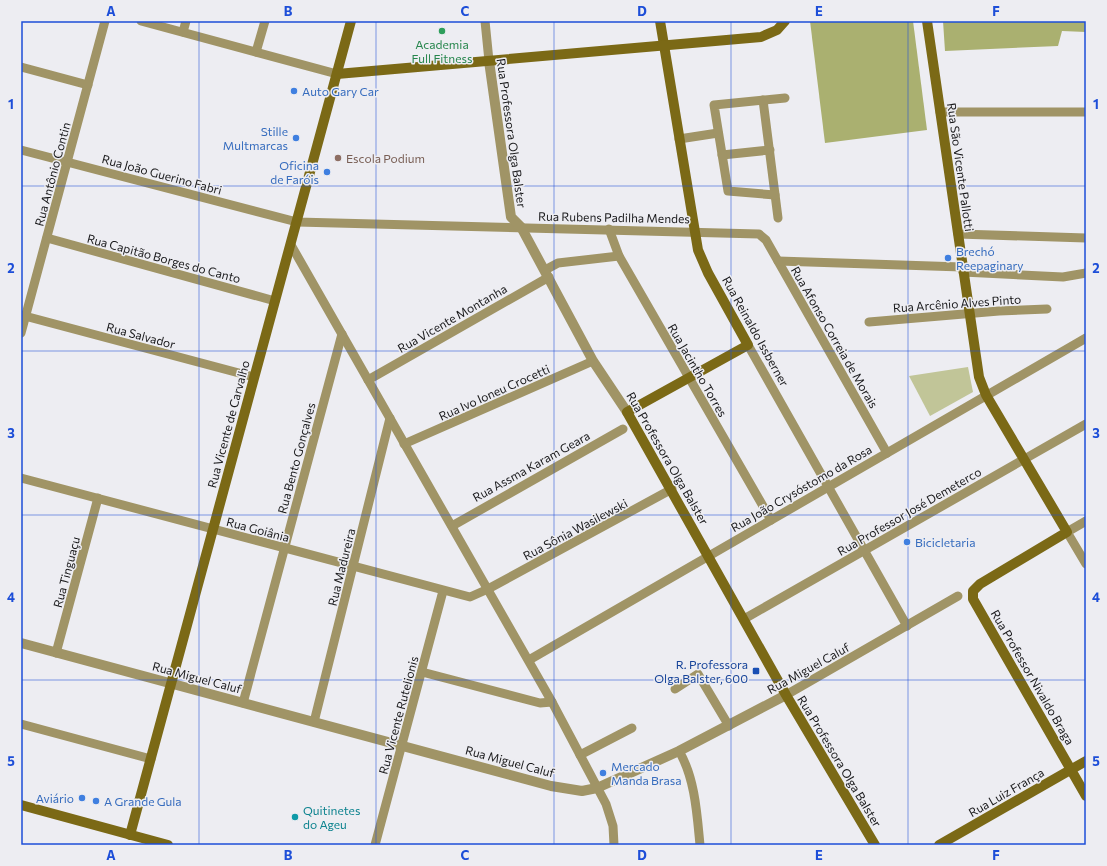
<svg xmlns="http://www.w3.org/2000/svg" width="1107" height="866" font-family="Commissioner,sans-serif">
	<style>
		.green { fill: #c1c598 }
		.forest { fill: #aab070 }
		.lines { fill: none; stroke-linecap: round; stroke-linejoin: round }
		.minor { stroke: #a09466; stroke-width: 9 }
		.tertiary { stroke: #a09466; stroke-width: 10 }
		.secondary { stroke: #7b6916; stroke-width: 10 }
		.grid { fill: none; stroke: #1d4ed8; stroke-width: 1; stroke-opacity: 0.55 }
		.leisure-dot { fill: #2e9e5b; stroke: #ededf2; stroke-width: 1.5 }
		.shop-dot { fill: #3f7fe0; stroke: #ededf2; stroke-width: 1.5 }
		.education-dot { fill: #8d6e63; stroke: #ededf2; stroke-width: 1.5 }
		.transit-dot { fill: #1a4fb4; stroke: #ededf2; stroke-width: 1.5 }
		.culture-dot { fill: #0f9aa8; stroke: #ededf2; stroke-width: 1.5 }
		.labels { text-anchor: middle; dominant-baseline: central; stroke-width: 3; stroke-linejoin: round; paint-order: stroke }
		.leisure-label { font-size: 12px; fill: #27864d; stroke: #ededf2 }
		.shop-label { font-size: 12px; fill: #366cbe; stroke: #ededf2; text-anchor: start }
		.street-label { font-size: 12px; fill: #19191b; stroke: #ededf2 }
		.education-label { font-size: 12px; fill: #785e54; stroke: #ededf2; text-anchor: start }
		.transit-label { font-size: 12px; fill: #164399; stroke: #ededf2; text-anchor: end }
		.culture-label { font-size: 12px; fill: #0d838f; stroke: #ededf2; text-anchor: start }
		.neatline { fill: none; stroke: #1d4ed8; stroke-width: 1.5 }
		.grid-label { font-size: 13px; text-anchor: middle; font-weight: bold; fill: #1d4ed8 }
	</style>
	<rect width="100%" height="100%" fill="#ededf2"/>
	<path class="green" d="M968 367 973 392 930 416 909 376Z"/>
	<g class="forest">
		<path d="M810 21H913L927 130 825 143Z"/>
		<path d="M943 21H1086V32L1062 31 1058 46 945 51Z"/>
	</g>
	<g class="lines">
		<g class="minor">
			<path d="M141 21 337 74"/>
			<path d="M485 21 489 61"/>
			<path d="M183 32 186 21"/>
			<path d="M256 52 265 21"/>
			<path d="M21 67 88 85"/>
			<path d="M763 100 778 218"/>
			<path d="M940 112H1086"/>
			<path d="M679 139 718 133"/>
			<path d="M21 150 297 222 759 234 766 240 887 453"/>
			<path d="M722 155 770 150"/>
			<path d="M775 195 728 191 714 105 785 98"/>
			<path d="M609 229 619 256 771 520"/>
			<path d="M958 234 1086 238"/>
			<path d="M47 238 275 301"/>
			<path d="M291 245 552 702 606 804 613 826 614 845"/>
			<path d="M778 261 962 267"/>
			<path d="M545 270 558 263 619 256"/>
			<path d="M963 272 1063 277 1086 273"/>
			<path d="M21 315 254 377"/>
			<path d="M869 322 999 311 1047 309"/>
			<path d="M21 333 105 21"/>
			<path d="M748 345 907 626"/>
			<path d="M368 380 549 277"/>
			<path d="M404 444 593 361"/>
			<path d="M21 478 470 597 488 589 672 489"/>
			<path d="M1086 521 1067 532 1086 564"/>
			<path d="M452 526 623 429"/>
			<path d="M744 619 1086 424"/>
			<path d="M56 653 98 498"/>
			<path d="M529 660 1086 338"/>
			<path d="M422 672 540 703 552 702"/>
			<path d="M675 689 698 674 729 726"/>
			<path d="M786 695 958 596"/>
			<path d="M243 703 342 334"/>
			<path d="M314 722 390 418"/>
			<path d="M21 724 151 759"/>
			<path d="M679 751C695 778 697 814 700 845"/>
			<path d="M580 755 632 728"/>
			<path d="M375 845 443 591"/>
		</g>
		<g class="tertiary">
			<path d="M489 61 511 217 521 227 593 361 627 412"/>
			<path d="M21 643 551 786 582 791 597 788 679 751 786 695"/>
		</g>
		<g class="secondary">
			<path d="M660 21 698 250 708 273 748 345 627 412 786 695 875 845"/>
			<path d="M927 21 979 377 986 395 1067 532 980 584 973 591V599L1086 796"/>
			<path d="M337 74 761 37 777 30 785 21"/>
			<path d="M21 805 168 845"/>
			<path d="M130 835 351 21"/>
			<path d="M939 845 1086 761"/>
		</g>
	</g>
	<path class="grid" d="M199 21V845M376 21V845M554 21V845M731 21V845M908 21V845M21 186H1086M21 351H1086M21 515H1086M21 680H1086"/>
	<circle class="leisure-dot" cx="442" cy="31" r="4"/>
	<g class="shop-dot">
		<circle cx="294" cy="91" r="4"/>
		<circle cx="296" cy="138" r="4"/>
		<circle cx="327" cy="172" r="4"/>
		<circle cx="948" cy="258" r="4"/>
		<circle cx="907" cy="542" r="4"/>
		<circle cx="603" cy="773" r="4"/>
		<circle cx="82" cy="798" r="4"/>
		<circle cx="96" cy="801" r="4"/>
	</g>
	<circle class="education-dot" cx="338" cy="158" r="4"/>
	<rect class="transit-dot" x="752" y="667" width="8" height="8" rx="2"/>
	<circle class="culture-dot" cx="295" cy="817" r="4"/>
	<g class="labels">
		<g class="leisure-label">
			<text x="442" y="44">Academia<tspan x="442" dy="14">Full Fitness</tspan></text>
		</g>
		<g class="shop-label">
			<text x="302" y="91">Auto Gary Car</text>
			<text x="288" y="131" text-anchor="end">Stille<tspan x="288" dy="14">Multmarcas</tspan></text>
			<text x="319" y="165" text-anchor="end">Oficina<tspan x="319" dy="14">de Faróis</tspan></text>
			<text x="956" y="251">Brechó<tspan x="956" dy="14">Reepaginary</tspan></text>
			<text x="915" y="542">Bicicletaria</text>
			<text x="611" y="766">Mercado<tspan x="611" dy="14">Manda Brasa</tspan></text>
			<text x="74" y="798" text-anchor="end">Aviário</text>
			<text x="104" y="801">A Grande Gula</text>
		</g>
		<g class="street-label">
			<text transform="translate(512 133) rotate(82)">Rua Professora Olga Balster</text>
			<text transform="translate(961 167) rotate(82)">Rua São Vicente Pallotti</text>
			<text transform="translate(52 174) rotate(-75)">Rua Antônio Contin</text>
			<text transform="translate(162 174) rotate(15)">Rua João Guerino Fabri</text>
			<text transform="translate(614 217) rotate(1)">Rua Rubens Padilha Mendes</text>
			<text transform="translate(164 258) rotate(15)">Rua Capitão Borges do Canto</text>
			<text transform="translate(957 303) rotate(-4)">Rua Arcênio Alves Pinto</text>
			<text transform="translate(452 318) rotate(-30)">Rua Vicente Montanha</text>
			<text transform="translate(756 331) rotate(61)">Rua Reinaldo Issberner</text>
			<text transform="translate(141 335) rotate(15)">Rua Salvador</text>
			<text transform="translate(835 337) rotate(60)">Rua Afonso Correia de Morais</text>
			<text transform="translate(698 370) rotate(60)">Rua Jacintho Torres</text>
			<text transform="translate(494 392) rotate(-24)">Rua Ivo Ioneu Crocetti</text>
			<text transform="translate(228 424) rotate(-75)">Rua Vicente de Carvalho</text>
			<text transform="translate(296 458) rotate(-75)">Rua Bento Gonçalves</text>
			<text transform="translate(668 458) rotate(60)">Rua Professora Olga Balster</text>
			<text transform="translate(531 466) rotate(-29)">Rua Assma Karam Geara</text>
			<text transform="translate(801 488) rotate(-30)">Rua João Crysóstomo da Rosa</text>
			<text transform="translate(909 511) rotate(-30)">Rua Professor José Demeterco</text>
			<text transform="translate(258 529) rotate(15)">Rua Goiânia</text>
			<text transform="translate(575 529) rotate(-28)">Rua Sônia Wasilewski</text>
			<text transform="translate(341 567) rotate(-76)">Rua Madureira</text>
			<text transform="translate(66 572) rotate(-75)">Rua Tinguaçu</text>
			<text transform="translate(808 668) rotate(-29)">Rua Miguel Caluf</text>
			<text transform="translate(197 677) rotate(15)">Rua Miguel Caluf</text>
			<text transform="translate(1033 677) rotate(60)">Rua Professor Nivaldo Braga</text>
			<text transform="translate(398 715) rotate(-75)">Rua Vicente Rutelionis</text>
			<text transform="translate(510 761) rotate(15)">Rua Miguel Caluf</text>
			<text transform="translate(840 761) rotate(59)">Rua Professora Olga Balster</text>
			<text transform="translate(1006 792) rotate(-30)">Rua Luiz França</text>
		</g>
		<g class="education-label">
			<text x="346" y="158">Escola Podium</text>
		</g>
		<g class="transit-label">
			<text x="748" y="664">R. Professora<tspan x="748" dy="14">Olga Balster, 600</tspan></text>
		</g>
		<g class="culture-label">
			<text x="303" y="810">Quitinetes<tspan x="303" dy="14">do Ageu</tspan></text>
		</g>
	</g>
	<rect width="1107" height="866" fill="none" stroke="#ededf2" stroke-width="44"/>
	<rect x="22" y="22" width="1063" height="822" class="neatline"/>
	<g class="grid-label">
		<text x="111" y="16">A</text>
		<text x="288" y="16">B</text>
		<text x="465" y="16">C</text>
		<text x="642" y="16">D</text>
		<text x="819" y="16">E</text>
		<text x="996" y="16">F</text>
		<text x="11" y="109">1</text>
		<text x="1096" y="109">1</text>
		<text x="11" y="273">2</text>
		<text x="1096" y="273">2</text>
		<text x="11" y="438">3</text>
		<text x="1096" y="438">3</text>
		<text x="11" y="602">4</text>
		<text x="1096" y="602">4</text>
		<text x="11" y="766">5</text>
		<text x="1096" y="766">5</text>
		<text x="111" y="860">A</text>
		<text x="288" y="860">B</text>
		<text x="465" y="860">C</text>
		<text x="642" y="860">D</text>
		<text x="819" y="860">E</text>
		<text x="996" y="860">F</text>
	</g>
</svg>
